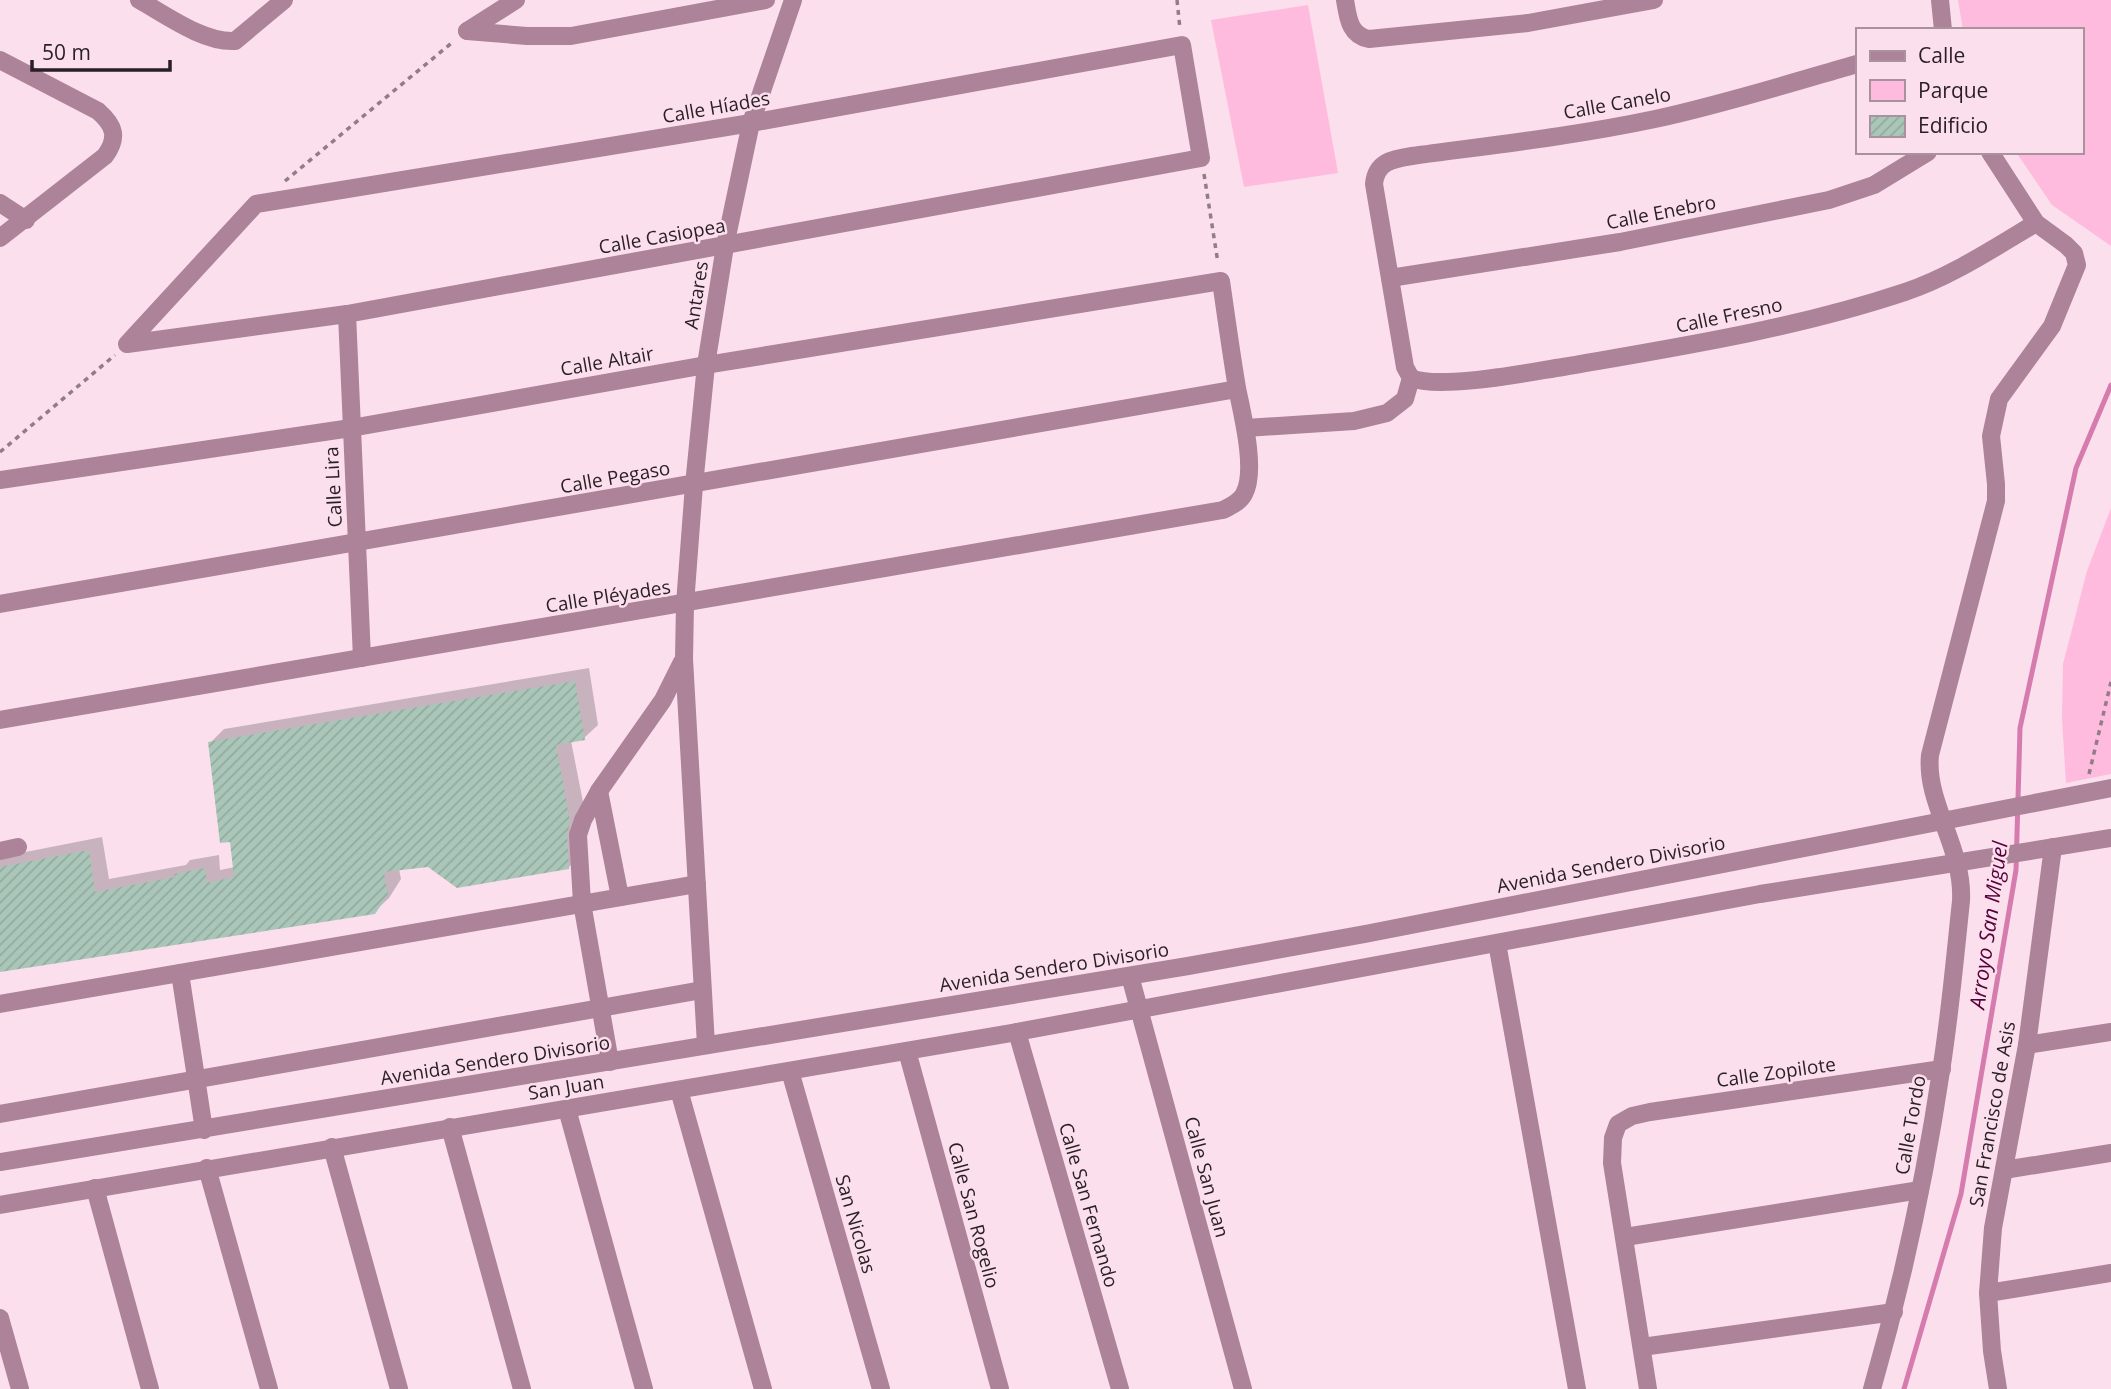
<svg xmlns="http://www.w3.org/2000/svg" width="2111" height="1389" font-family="'Open Sans',sans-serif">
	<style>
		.green { fill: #febbde }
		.shadow { fill: #0003 }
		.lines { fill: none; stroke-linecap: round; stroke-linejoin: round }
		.stream { stroke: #d67bae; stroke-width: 5 }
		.building { fill: url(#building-hatch) }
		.path { stroke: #907d87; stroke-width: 3.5; stroke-dasharray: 5 5; stroke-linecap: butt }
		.minor { stroke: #ac8399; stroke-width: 18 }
		.labels { text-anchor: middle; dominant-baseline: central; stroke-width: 5; stroke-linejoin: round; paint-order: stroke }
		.street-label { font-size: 19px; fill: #291f24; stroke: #fbdfed }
		.water-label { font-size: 21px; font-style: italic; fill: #56013b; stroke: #fbdfed }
	</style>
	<defs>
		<pattern id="building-hatch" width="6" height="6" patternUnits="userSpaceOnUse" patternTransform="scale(1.75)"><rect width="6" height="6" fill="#aac6b9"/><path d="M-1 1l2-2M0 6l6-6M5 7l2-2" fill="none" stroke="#92aa9f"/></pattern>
	</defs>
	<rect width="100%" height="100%" fill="#fbdfed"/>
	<g class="green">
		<path d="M1958 0H2111V246L2052 205 2016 152H2081V30H1963Z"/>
		<path d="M1308 5 1338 173 1244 187 1211 20Z"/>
		<path d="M2111 508V774L2066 783 2062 719 2063 664 2087 571Z"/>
	</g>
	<path class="shadow" d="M589 668 598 725 584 738 571 741 584 807 582 854 568 868 429 865 399 869 401 879 389 898 374 912 0 971V857L102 837 109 879 186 865 190 860 219 855 220 870 235 867 231 840 210 743 224 729Z"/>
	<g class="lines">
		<path class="stream" d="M1904 1389 1961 1194 2016 870 2020 728 2076 468 2111 385"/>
	</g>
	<path class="building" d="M575 681 585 740 556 745 570 822 567 835 569 869 457 888 428 867 384 872 388 895 375 914 0 972V867L89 850 95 892 175 877 174 874 205 868 207 883 234 877 230 842 220 843 208 742Z"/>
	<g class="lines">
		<g class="path">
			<path d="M1177 0 1180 29"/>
			<path d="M1204 174 1218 263"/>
			<path d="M285 181 454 41"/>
			<path d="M0 452 115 355"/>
			<path d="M2089 774 2111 682"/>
		</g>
		<g class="minor">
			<path d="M139 0C166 15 204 43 235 41L284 0"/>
			<path d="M1345 0C1348 17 1349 35 1369 39L1528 23 1654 0"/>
			<path d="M1940 0 1943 30"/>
			<path d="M467 31 527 36H571L766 0"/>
			<path d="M467 31 516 0"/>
			<path d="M1182 45 1201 158 347 314 127 344 256 204 751 123Z"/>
			<path d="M0 60 98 111C114 125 119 137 105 156L0 238"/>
			<path d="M0 203 26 220"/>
			<path d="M1390 278 1620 242 1829 200 1874 185 1928 152"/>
			<path d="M347 314 362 658"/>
			<path d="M1411 378 1405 367 1374 184C1376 162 1392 159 1412 156 1493 145 1575 136 1655 119 1724 104 1790 83 1857 64"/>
			<path d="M1411 378C1440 390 1530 372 1563 367 1678 347 1794 329 1905 292 1952 276 1994 248 2036 223"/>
			<path d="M1246 428 1354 421 1387 413 1405 399 1411 378"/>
			<path d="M0 480 351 428 706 365 1221 281C1226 316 1231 352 1237 388 1242 413 1257 471 1244 494 1240 502 1231 506 1223 510L0 720"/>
			<path d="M0 604 1237 389"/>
			<path d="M599 791 620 897"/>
			<path d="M0 851 18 847"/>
			<path d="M1497 943 1577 1389"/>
			<path d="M180 973 204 1130"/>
			<path d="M1130 976 1243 1389"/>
			<path d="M0 1004 697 884"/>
			<path d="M1017 1032 1120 1389"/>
			<path d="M706 1045 684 659 685 604 694 485 706 365 725 246 751 123 793 0"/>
			<path d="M2027 1045 2111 1032"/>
			<path d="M907 1051 1000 1389"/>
			<path d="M610 1062 582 903 578 835 583 820 599 791 663 700 682 662"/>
			<path d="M790 1071 881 1389"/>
			<path d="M679 1090 763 1389"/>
			<path d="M567 1109 644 1389"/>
			<path d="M0 1114 702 990"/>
			<path d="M450 1127 522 1389"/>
			<path d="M332 1147 399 1389"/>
			<path d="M0 1162 1188 966 1365 934 2111 788"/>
			<path d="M207 1168 269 1389"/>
			<path d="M2004 1170 2111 1153"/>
			<path d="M95 1188 150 1389"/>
			<path d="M0 1205 1017 1032 1760 894 2111 838"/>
			<path d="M1625 1237 1920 1190"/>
			<path d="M1988 1293 2111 1273"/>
			<path d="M0 1318 20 1389"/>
			<path d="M1642 1347 1894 1312"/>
			<path d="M1648 1389 1612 1163 1613 1138 1618 1124 1632 1116 1650 1112 1942 1069"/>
			<path d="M1872 1389C1902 1285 1925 1178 1941 1071 1950 1015 1955 957 1961 901 1964 848 1925 803 1930 755L1996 501V484L1991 436 1999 399 2052 326 2077 265 2074 253 2066 245 2036 223 1990 152"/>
			<path d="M1998 1389 1992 1351 1988 1293 1993 1228 2027 1045 2053 847"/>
		</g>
	</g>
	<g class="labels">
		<g class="street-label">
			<text transform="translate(1617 103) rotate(-10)">Calle Canelo</text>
			<text transform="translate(716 107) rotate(-10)">Calle Híades</text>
			<text transform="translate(1661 212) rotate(-11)">Calle Enebro</text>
			<text transform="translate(662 236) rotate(-10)">Calle Casiopea</text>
			<text transform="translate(696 295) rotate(-81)">Antares</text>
			<text transform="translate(1729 315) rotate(-12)">Calle Fresno</text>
			<text transform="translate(607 361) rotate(-10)">Calle Altair</text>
			<text transform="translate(615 477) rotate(-10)">Calle Pegaso</text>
			<text transform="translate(333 487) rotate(-93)">Calle Lira</text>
			<text transform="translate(608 596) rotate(-9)">Calle Pléyades</text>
			<text transform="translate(1611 864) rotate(-11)">Avenida Sendero Divisorio</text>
			<text transform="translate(1054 967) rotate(-9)">Avenida Sendero Divisorio</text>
			<text transform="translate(495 1060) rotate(-9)">Avenida Sendero Divisorio</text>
			<text transform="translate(1776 1072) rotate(-8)">Calle Zopilote</text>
			<text transform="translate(566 1087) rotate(-9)">San Juan</text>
			<text transform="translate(1992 1114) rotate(-80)">San Francisco de Asis</text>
			<text transform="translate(1910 1125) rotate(-80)">Calle Tordo</text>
			<text transform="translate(1207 1177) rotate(75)">Calle San Juan</text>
			<text transform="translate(1089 1205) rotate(74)">Calle San Fernando</text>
			<text transform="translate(974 1215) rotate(75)">Calle San Rogelio</text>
			<text transform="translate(856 1224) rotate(74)">San Nicolas</text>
		</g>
		<g class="water-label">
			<text transform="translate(1988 925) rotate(-82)">Arroyo San Miguel</text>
		</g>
	</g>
	<rect x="1856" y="28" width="228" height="126" fill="#fbdfed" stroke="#a7929d" stroke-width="2"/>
	<rect x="1870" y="51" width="35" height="10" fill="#ac8399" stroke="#a7929d" stroke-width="2"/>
	<text x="1918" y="63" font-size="21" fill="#291f24">Calle</text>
	<rect x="1870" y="80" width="35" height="21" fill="#febbde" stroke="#a7929d" stroke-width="2"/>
	<text x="1918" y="98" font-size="21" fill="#291f24">Parque</text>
	<rect x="1870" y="116" width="35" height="21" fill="url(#building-hatch)" stroke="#a7929d" stroke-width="2"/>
	<text x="1918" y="133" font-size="21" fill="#291f24">Edificio</text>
	<path d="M32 60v10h138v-10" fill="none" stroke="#291f24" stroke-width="3.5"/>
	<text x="42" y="60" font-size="21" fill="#291f24" stroke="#fbdfed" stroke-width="5" paint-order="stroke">50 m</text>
</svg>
